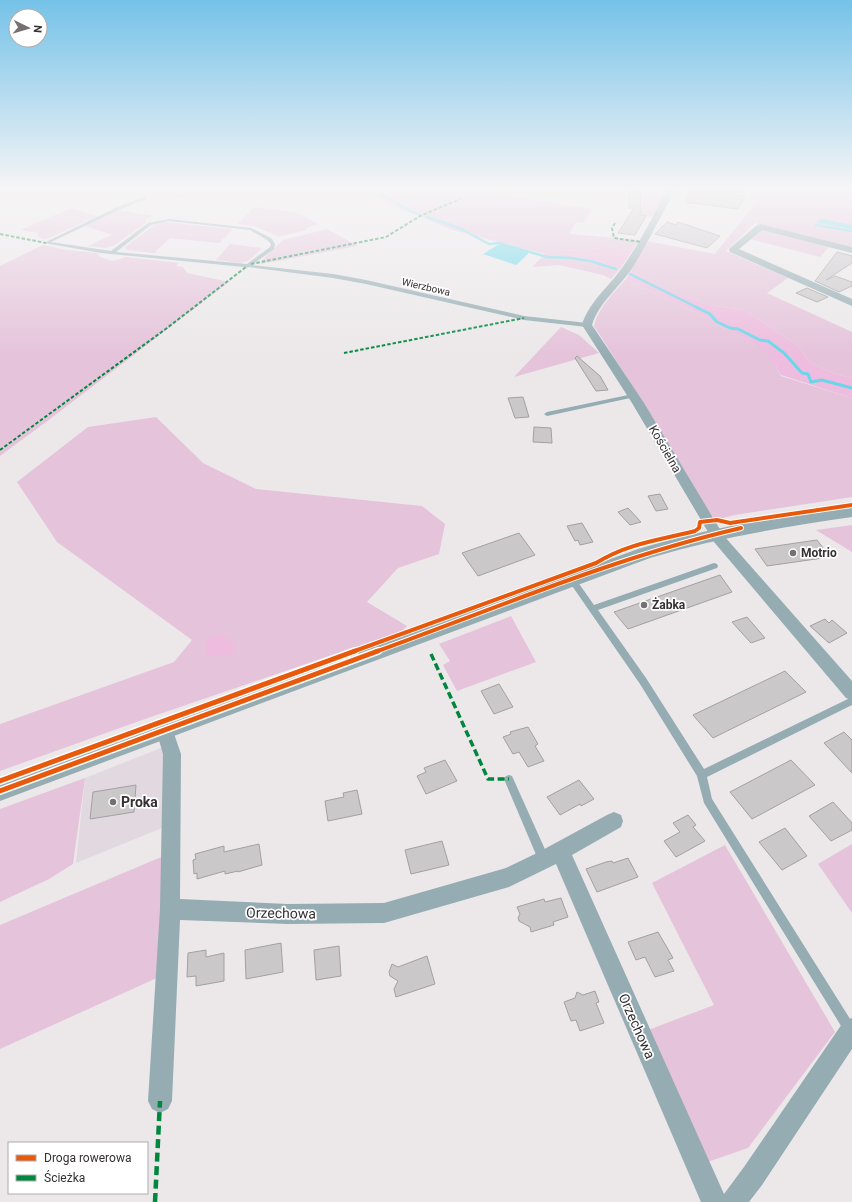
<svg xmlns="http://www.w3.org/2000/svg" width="852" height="1202" font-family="Roboto,sans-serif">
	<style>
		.built { fill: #e2d8df }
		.green { fill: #e5c3da }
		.forest { fill: #edbcde }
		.water { fill: #69d7e9 }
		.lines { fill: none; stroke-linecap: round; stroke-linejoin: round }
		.stream-far1 { stroke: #69d7e9; stroke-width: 2.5 }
		.stream { stroke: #69d7e9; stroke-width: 3 }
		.building { fill: #cbc8ca; stroke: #a4a0a2 }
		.service { fill: #94acb2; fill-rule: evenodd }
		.minor { fill: #94acb2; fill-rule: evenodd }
		.tertiary { fill: #94acb2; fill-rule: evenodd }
		.quiet-far2 { stroke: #00873e; stroke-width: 2; stroke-dasharray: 3.5 2; stroke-linecap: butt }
		.quiet-far1 { stroke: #00873e; stroke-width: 3.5; stroke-dasharray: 7 3.5; stroke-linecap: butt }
		.quiet { stroke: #00873e; stroke-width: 4.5; stroke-dasharray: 9 4.5; stroke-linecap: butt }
		.cycleway-far1-casing { stroke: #fff; stroke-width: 6 }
		.cycleway-casing { stroke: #fff; stroke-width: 8 }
		.cycleway-far1 { stroke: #e8590c; stroke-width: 4 }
		.cycleway { stroke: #e8590c; stroke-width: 5 }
		.poi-dot { fill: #747073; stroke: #fff; stroke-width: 1.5 }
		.labels { text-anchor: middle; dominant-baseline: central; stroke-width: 3.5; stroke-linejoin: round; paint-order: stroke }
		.far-street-label { font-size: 10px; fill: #343033; stroke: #fff }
		.street-label { font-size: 12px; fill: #343033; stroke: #fff }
		.poi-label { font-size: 12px; font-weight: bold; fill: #343033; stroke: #fff; text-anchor: start }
		.near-poi-label { font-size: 14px; font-weight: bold; fill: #343033; stroke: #fff; text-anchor: start }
		.near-street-label { font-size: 14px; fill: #343033; stroke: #fff }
	</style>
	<rect width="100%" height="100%" fill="#ece8ea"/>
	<path class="built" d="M171 744 167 826 76 863 85 778Z"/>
	<g class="green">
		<path d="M123 188H200L182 198 121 189Z"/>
		<path d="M365 188H472L478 191 592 209 584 223 576 222 569 234 639 240 632 251 613 247 570 251 551 248 550 250 596 261 620 269 611 279 603 275 559 265 532 267 545 254 449 229 417 215 394 207Z"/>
		<path d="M753 188H852V247L755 223 726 251 788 278 767 293 852 332V378L835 374 809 362 798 346 745 310 708 305 669 290 631 271 646 241 715 254 758 200 749 197 757 189Z"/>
		<path d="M641 189 666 191 652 217 640 215Z"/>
		<path d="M254 207 295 212 319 224 307 228 306 230 279 237 255 226 238 224Z"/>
		<path d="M71 208 97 216 51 237 45 239 38 237V233L21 230Z"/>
		<path d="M119 210 153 216 145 220 146 223 113 246 105 248 88 246 112 235 85 226Z"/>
		<path d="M166 222 233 229 219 243 170 238 154 253 127 250 125 247 156 224Z"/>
		<path d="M327 229 358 246 261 264 262 260 283 240Z"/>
		<path d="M758 230H765L829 247 820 257 750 239Z"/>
		<path d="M230 244 262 248 248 261 240 263 216 260Z"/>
		<path d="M43 245 67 250 97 253 100 257 112 261 126 257 179 263 176 266 183 267 187 273 229 282 50 419 0 456V266Z"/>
		<path d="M626 279 711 320C730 334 756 340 772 359 775 364 778 370 781 376L852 398V497L735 515 715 520 684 474 658 426 594 326C598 308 614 292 626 279Z"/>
		<path d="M561 327 579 335 599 353 514 377Z"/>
		<path d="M156 417 203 463 256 489 422 506 445 524 439 554 398 568 367 602 407 626 402 631 145 719 0 771V724L174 662 192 640 57 542 17 482 88 427Z"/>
		<path d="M852 525V552L816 530Z"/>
		<path d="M511 616 536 662 457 691 443 665 450 661 439 644Z"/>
		<path d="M85 778 73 864 49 879 0 902V809Z"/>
		<path d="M852 844V913L818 864Z"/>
		<path d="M725 845 835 1032 748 1148 690 1168 635 1035 714 1005 652 883Z"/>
		<path d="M166 855 159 977 0 1049V925Z"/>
	</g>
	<g class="forest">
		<path d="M833 211 852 216V223L831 218 827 213Z"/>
		<path d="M613 247 632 251 620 269 596 261 549 250 551 248 570 251Z"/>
		<path d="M631 271 669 290 708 305 745 310 798 346 809 362 835 374 852 378V398L781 375C778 370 775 364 771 359 756 340 730 334 711 320L626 279Z"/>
		<path d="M217 634 226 637 235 645 234 652 229 656 207 655 206 639Z"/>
	</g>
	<g class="water">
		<path d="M823 219 852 225V229L818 223 819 220Z"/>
		<path d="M499 244 530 252 516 265 483 254Z"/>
	</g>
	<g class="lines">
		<g class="stream-far1">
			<path d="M371 188 410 211 419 214"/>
			<path d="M427 217 459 228 489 244 499 243 547 257 571 258 590 261 616 269"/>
			<path d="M816 225 852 231"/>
			<path d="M630 274 698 308"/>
		</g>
		<path class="stream" d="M696 307 710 314 717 322 730 328 738 329 760 340 768 341 784 353 802 373 808 374 811 382 822 380 852 388"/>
	</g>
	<g class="building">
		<path d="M691 188H743L734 195 745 197 738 209 685 202Z"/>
		<path d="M629 191 641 192 640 215 646 216 635 235 618 233 634 208H629Z"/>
		<path d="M667 222 676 225 678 222 720 236 707 248 655 234Z"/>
		<path d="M837 252 852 256V263L826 280 835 276 852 282V286L839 292 815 281Z"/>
		<path d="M807 288 828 297 817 302 796 293Z"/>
		<path d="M577 356 600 376 608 390 596 391 575 358Z"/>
		<path d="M523 397 529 417 515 418 508 398Z"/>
		<path d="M534 427 551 428 552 443 533 442Z"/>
		<path d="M660 494 668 509 656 511 648 496Z"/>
		<path d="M628 508 641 522 630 525 618 512Z"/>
		<path d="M582 523 593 542 580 545 578 540 575 541 567 526Z"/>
		<path d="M519 533 535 555 478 576 462 553Z"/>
		<path d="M817 540 830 557 767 566 755 549Z"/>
		<path d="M720 575 732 592 628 629 614 612Z"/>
		<path d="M747 617 765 638 751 643 732 622Z"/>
		<path d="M825 619 829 623 832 620 847 633 829 643 810 626Z"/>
		<path d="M785 671 806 692 713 738 693 715Z"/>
		<path d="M499 684 513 707 494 714 481 691Z"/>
		<path d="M528 727 538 744 535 746 544 761 528 767 519 752 513 754 503 737 511 734 510 732Z"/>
		<path d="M844 732 852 740V773L824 743Z"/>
		<path d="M445 760 457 781 426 794 417 776 426 772 424 768Z"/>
		<path d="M791 760 815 785 752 819 730 792Z"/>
		<path d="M579 780 594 799 581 806 580 804 560 815 547 797Z"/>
		<path d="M136 785 134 812 90 819 93 792Z"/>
		<path d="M357 790 362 814 328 821 325 801 344 797 343 793Z"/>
		<path d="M833 802 852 823V830L831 841 809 816Z"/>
		<path d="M688 815 696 825 693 827 705 841 676 857 664 841 680 832 673 823Z"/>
		<path d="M785 828 807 856 782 870 759 842Z"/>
		<path d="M442 841 449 865 411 874 405 850Z"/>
		<path d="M259 844 262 865 238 872V871L225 874V871L197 879V873L194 874 193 860 196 859 195 854 224 846V852Z"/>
		<path d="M628 858 638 877 597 892 586 869 606 862 612 861 613 863Z"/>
		<path d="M561 898 568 917 553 922 554 925 531 932 530 927 519 921 518 918 520 914 517 907 544 899 545 902Z"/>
		<path d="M658 932 673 958 668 960 674 971 655 977 645 957 636 960 628 942Z"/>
		<path d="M281 943 283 972 246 979 245 950Z"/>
		<path d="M339 946 341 976 316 980 314 950Z"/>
		<path d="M206 950V957L224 953V981L196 986V976L187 977 188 953Z"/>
		<path d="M427 956 435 984 396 997 394 989 398 981 390 976 389 972 392 964 398 967Z"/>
		<path d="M595 991 599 1002 596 1003 604 1023 580 1031 576 1020 571 1021 564 1002 575 998 577 992 583 995Z"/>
	</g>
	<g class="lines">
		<g class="service">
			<path d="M144 197H146V199L119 210 51 242 111 251 148 223 169 219 251 228 271 238 275 244 274 249 252 265 333 274 366 280 524 316 587 323 590 325 587 327 524 320 366 284 333 278 249 267 246 268 244 267 101 253 44 243 115 208ZM169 221 250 230 267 240 271 244 270 247 247 264 116 252 151 225Z"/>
			<path d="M633 394 636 396 635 397 547 416 544 414 547 412Z"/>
			<path d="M714 563 717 564 718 566 717 568 598 610 646 678 704 769 852 697V705L707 777 712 799 852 1022V1035L850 1036 846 1034 704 803 697 776 640 684 568 580 569 578H575L594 605Z"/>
			<path d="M509 775 512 776 548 856 549 860 548 864 544 865 540 864 504 779 506 776Z"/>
		</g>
		<g class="minor">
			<path d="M668 188H676C662 214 648 242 633 267 620 287 599 302 592 325L644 403 724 536 852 681V700L846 698 714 542 632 403 582 325C589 301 611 285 624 265 641 241 654 214 668 188Z"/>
			<path d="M760 224 852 247V253L762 230 739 249 852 299V306L730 252 729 250 730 248 757 225Z"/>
			<path d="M165 723 171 725 181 754 180 899 288 904 384 903 506 868 537 853 607 815 614 812 621 815 623 821 621 827 572 855 724 1194 744 1167 844 1021 852 1018V1049L762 1185 749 1202H701L556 864 509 887 384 923 288 924 180 920 172 1101 168 1109 160 1113 152 1109 148 1101 160 909 163 754 156 730 159 725Z"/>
		</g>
		<path class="tertiary" d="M852 505V517C784 527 716 538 650 558L0 801V781L638 549C708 528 780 516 852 505Z"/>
		<g class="quiet-far2">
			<path d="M615 223 612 228 614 238 641 242"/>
			<path d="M0 234 46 243"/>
			<path d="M251 264 386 237 420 216 460 199"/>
			<path d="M344 353 524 318"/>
			<path d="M0 450 167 328 246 267"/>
		</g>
		<path class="quiet-far1" d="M431 654 488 779H509"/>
		<path class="quiet" d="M155 1202 160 1101"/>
		<defs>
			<g id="cycleway-far1">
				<path d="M352 652 596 563C628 543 660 540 695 531L699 528 700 522 717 520 730 523 852 505"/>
				<path d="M375 652C496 608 616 557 741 528"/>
			</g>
			<g id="cycleway">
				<path d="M0 781 355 651"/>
				<path d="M0 791 378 651"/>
			</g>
		</defs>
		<use href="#cycleway-far1" class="cycleway-far1-casing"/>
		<use href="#cycleway" class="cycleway-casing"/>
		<use href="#cycleway-far1" class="cycleway-far1"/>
		<use href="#cycleway" class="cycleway"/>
	</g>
	<linearGradient id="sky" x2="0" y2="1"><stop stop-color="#75c2e8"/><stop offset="0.53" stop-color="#f6f5f6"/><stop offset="1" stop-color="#f6f5f6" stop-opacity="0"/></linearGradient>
	<rect width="852" height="356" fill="url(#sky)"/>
	<g class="poi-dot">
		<circle cx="793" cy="553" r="4"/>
		<circle cx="644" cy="605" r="4"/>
		<circle cx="113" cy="802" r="4"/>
	</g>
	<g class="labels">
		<g class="far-street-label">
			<text transform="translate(426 287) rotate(13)">Wierzbowa</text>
		</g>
		<g class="street-label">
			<text transform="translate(665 449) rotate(60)">Kościelna</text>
		</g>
		<g class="poi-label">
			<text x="801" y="553">Motrio</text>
			<text x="652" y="605">Żabka</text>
		</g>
		<g class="near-poi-label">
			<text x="121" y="802">Proka</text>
		</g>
		<g class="near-street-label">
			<text transform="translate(281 913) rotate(1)">Orzechowa</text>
			<text transform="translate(637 1026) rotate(66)">Orzechowa</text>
		</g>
	</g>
	<rect x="8" y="1142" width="140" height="52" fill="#ffffff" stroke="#aeacad"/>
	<rect x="16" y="1155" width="20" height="6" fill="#e8590c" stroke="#aeacad"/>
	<text x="44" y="1162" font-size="12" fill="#343033">Droga rowerowa</text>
	<rect x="16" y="1175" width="20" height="6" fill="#00873e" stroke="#aeacad"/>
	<text x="44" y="1182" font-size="12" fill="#343033">Ścieżka</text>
	<g transform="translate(28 28) rotate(95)"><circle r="19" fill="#ffffff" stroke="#aeacad"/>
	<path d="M0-3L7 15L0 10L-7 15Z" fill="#747073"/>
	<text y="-6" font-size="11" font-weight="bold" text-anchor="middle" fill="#343033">N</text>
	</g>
</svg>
